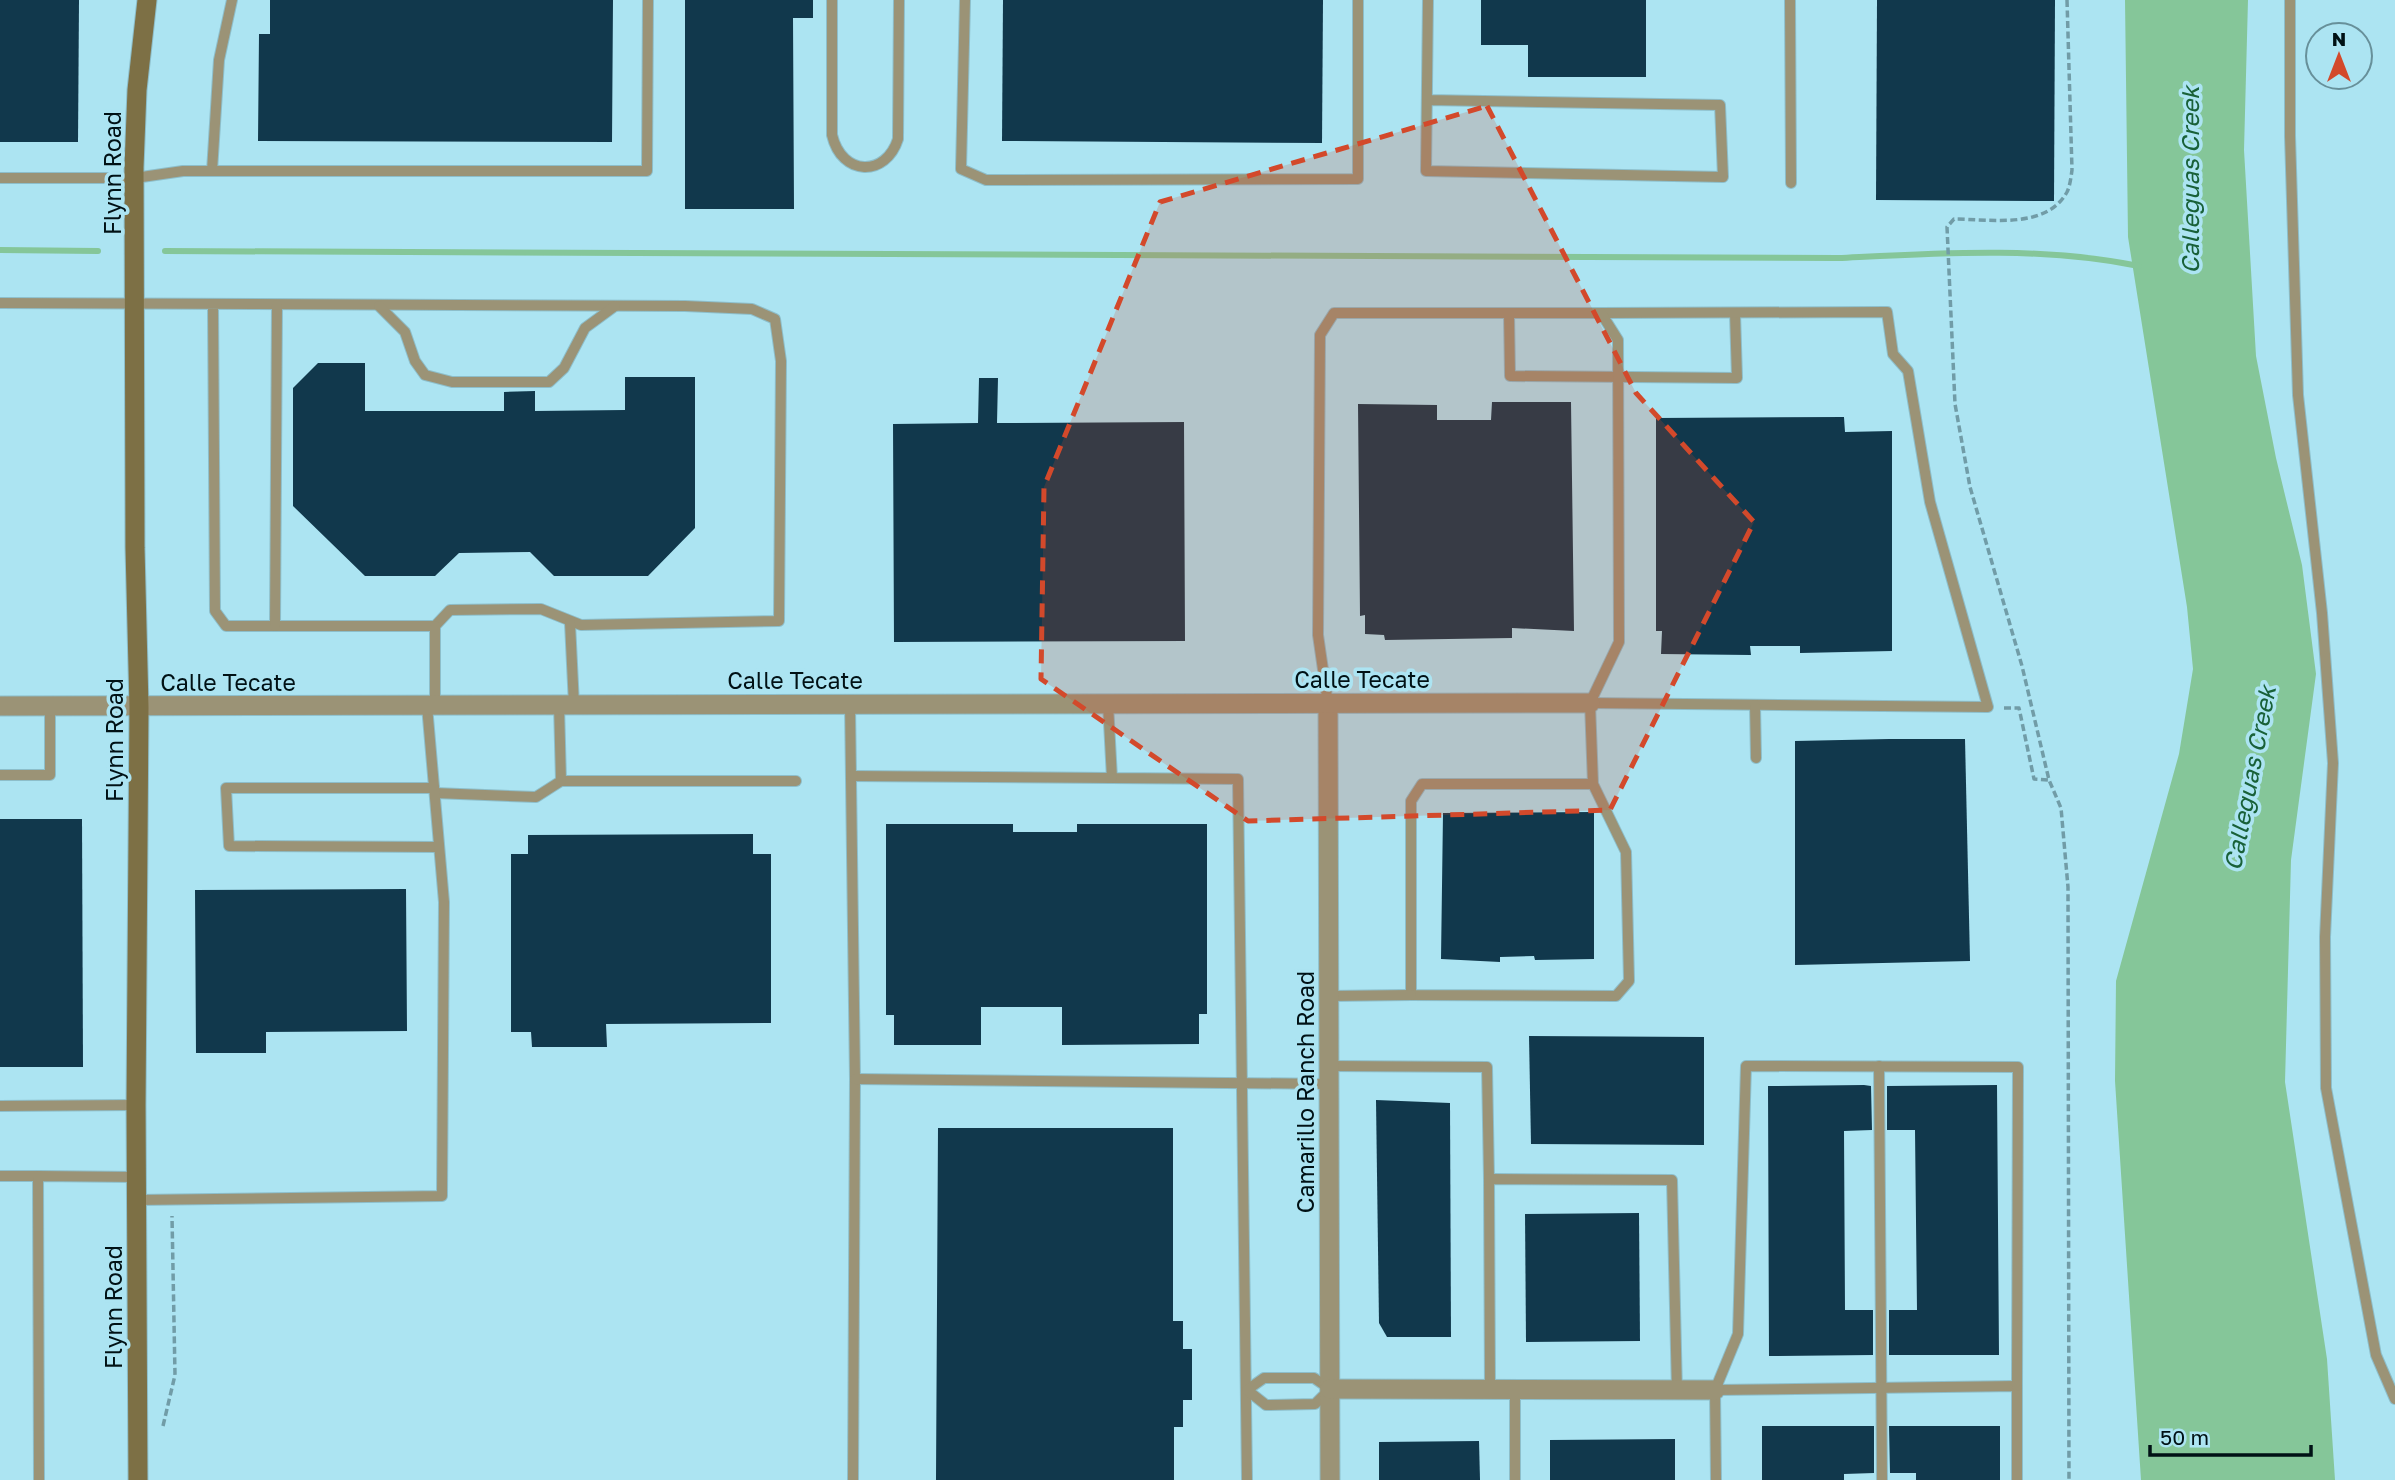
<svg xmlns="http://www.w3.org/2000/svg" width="2395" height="1480" font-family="'Golos Text',sans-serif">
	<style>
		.water { fill: #85c699 }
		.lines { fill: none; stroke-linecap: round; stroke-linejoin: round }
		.stream { stroke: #85c699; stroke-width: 6 }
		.building { fill: #11384c }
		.service-casing { stroke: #8dbeca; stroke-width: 12 }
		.minor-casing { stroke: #8dbeca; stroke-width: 21 }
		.secondary-casing { stroke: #8dbeca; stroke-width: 21 }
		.path { stroke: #719ca7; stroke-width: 3.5; stroke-dasharray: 7 3.5; stroke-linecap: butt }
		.service { stroke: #9b9376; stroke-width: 10 }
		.minor { stroke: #9b9376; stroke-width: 19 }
		.secondary { stroke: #7d7045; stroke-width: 19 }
		.marked { fill: #d3492b; fill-opacity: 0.2; stroke: #d3492b; stroke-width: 5; stroke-dasharray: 14 9; stroke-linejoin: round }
		.labels { text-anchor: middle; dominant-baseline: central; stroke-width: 7; stroke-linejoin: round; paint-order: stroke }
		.street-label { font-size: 23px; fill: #001115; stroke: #ace4f2 }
		.water-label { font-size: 24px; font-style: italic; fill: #196138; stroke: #ace4f2 }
	</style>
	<rect width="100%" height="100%" fill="#ace4f2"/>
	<path class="water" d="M2125 0H2248L2244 150 2256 356 2276 458 2302 565 2316 674 2291 860 2285 1082 2327 1359 2335 1480H2141L2115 1081 2116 981 2179 754 2193 669 2187 607 2128 237Z"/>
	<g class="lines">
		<g class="stream">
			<path d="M0 250 98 251"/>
			<path d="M165 251 1838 258C1939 253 2039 246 2139 266"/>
		</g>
	</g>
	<g class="building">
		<path d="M0 0H79L78 142H0Z"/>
		<path d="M270 0H613L612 142 258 141 259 34H270Z"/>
		<path d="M685 0H813V18H793L794 209H685Z"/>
		<path d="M1003 0H1323L1322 143 1002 141Z"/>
		<path d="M1481 0H1646V77H1528V45H1481Z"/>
		<path d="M1877 0H2055L2054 201 1876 200Z"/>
		<path d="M318 363H365V411H504V392L535 391V411L625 410V377H695V528L648 576H554L530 552 459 553 435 576H365L293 506V388Z"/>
		<path d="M979 378H998L997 423 1184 422 1185 641 894 642 893 424 978 423Z"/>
		<path d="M1492 402H1571L1574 631 1512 628V638L1385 640 1384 635 1365 634V615L1360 616 1358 404 1437 405V420H1491Z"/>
		<path d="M1844 417 1845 432 1892 431V651L1800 653V646H1750L1751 655 1661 654 1662 631H1656V418Z"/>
		<path d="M1889 739H1965L1970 961 1795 965V741Z"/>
		<path d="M1594 812V959L1535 960 1534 956 1500 957V962L1441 959 1443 813Z"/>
		<path d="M0 819H82L83 1067H0Z"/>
		<path d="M886 824H1013V832H1077V824H1207V1014H1199V1044L1062 1045V1007H981V1045H894V1015H886Z"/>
		<path d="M753 834V854H771V1023L606 1024 607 1047H532L531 1032H511V854H528V835Z"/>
		<path d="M406 889 407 1031 266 1032V1053H196L195 890Z"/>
		<path d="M1529 1036 1704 1037V1145L1531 1144Z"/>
		<path d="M1864 1085 1871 1086 1872 1130 1844 1131 1845 1310H1873V1355L1769 1356 1768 1086Z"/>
		<path d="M1997 1085 1999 1355H1889V1310H1917L1915 1130H1887V1086Z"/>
		<path d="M1376 1100 1450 1103 1451 1337H1387L1379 1323Z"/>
		<path d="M938 1128H1173V1321H1183V1349H1192V1400H1183V1427H1174V1480H936Z"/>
		<path d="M1639 1213 1640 1341 1526 1342 1525 1214Z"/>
		<path d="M1762 1426H1874V1473L1844 1474V1480H1762Z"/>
		<path d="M1889 1426H2000V1480H1916V1473H1890Z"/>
		<path d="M1675 1439V1480H1550V1440Z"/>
		<path d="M1479 1441 1480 1480H1379V1442Z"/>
	</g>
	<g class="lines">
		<defs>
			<g id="service">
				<path d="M832 0V135C842 177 886 177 898 139L899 0"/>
				<path d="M965 0 961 169 986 180 1358 179V0"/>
				<path d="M1790 0 1791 183"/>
				<path d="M2290 0V136L2298 395 2322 613 2333 763 2325 937 2326 1088 2376 1355 2395 1399"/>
				<path d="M1427 100 1720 105 1723 177 1426 171 1428 0"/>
				<path d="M212 171 219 60 232 0"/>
				<path d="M0 178H135L183 171H647L648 0"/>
				<path d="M0 303 685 306 752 309 775 319 781 361 779 621 581 625 541 609 450 610 435 626H226L215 611 213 304"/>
				<path d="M379 306 405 332 415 361 425 375 452 382H549L564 368 585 328 615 306"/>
				<path d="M1509 313 1510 376 1737 378 1735 313"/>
				<path d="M570 623 574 705"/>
				<path d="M275 626 277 305"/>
				<path d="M435 626V706"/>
				<path d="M1590 703 1988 707 1930 502 1908 371 1893 354 1887 312 1601 313"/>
				<path d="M850 704 855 1079 853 1480"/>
				<path d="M1108 704 1112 778 1238 779 1247 1480"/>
				<path d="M1328 704 1318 635 1320 335 1334 313H1601L1618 340 1619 642 1590 703 1593 784 1626 852 1629 981 1616 996 1411 995V801L1422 784H1593"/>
				<path d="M1755 705 1756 758"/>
				<path d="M0 775H50V706"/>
				<path d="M851 776 1112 778"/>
				<path d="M561 781H796"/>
				<path d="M434 788H226L229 846 439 847"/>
				<path d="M435 793 536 797 561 781 559 705"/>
				<path d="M1329 996 1411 995"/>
				<path d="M1330 1066 1487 1067 1489 1179"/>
				<path d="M1879 1066 1882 1480"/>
				<path d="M855 1079 1330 1084"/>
				<path d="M0 1106 136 1105"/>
				<path d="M0 1176H38"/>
				<path d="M136 1200 442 1196 444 902 427 706"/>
				<path d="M1264 1378H1314L1330 1389 1315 1404 1266 1405 1247 1390Z"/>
				<path d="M1715 1390 2017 1386V1480"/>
				<path d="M1490 1392 1489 1179 1672 1180 1677 1392"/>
				<path d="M39 1480 38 1176 136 1177"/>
				<path d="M1515 1480V1391"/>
				<path d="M1716 1480 1715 1390 1738 1334 1746 1066 2018 1067 2017 1386"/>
			</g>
			<g id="minor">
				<path d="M1328 704 1330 1480"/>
				<path d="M0 706 1590 703"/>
				<path d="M1330 1389 1715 1390"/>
			</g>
			<path id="secondary" d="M138 1480 136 1105 139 707 135 548 134 167 137 90 147 0"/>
		</defs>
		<use href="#service" class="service-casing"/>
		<use href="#minor" class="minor-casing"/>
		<use href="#secondary" class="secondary-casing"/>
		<g class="path">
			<path d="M2067 0 2072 170C2071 177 2070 186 2067 192 2046 230 1990 219 1954 219L1947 227 1955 404 1970 487 2022 666 2049 780 2061 808 2068 887 2069 1480"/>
			<path d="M2004 708H2019L2034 779 2049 780"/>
			<path d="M163 1426 175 1375 172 1216"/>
		</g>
		<use href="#service" class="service"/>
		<use href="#minor" class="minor"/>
		<use href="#secondary" class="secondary"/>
	</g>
	<path class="marked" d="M1487 106 1636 393 1754 522 1610 810 1248 821 1041 679 1044 487 1160 202Z"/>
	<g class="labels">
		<g class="street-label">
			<text transform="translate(112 173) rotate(-90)">Flynn Road</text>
			<text x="1362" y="679">Calle Tecate</text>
			<text x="795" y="680">Calle Tecate</text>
			<text x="228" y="682">Calle Tecate</text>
			<text transform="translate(114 740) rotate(-90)">Flynn Road</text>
			<text transform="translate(1305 1092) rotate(-90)">Camarillo Ranch Road</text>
			<text transform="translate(113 1307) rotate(-90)">Flynn Road</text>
		</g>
		<g class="water-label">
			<text transform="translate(2189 180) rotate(-90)">Calleguas Creek</text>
			<text transform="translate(2249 778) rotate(-79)">Calleguas Creek</text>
		</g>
	</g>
	<g transform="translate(2339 56)"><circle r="33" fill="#ace4f2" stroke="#67909a" stroke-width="2"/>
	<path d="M0-5L12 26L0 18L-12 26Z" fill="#d3492b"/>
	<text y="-10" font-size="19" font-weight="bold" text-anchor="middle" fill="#001115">N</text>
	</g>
	<path d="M2150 1445v10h161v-10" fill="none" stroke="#001115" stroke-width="3.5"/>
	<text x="2160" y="1445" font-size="21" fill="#001115" stroke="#ace4f2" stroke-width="5" paint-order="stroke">50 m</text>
</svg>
